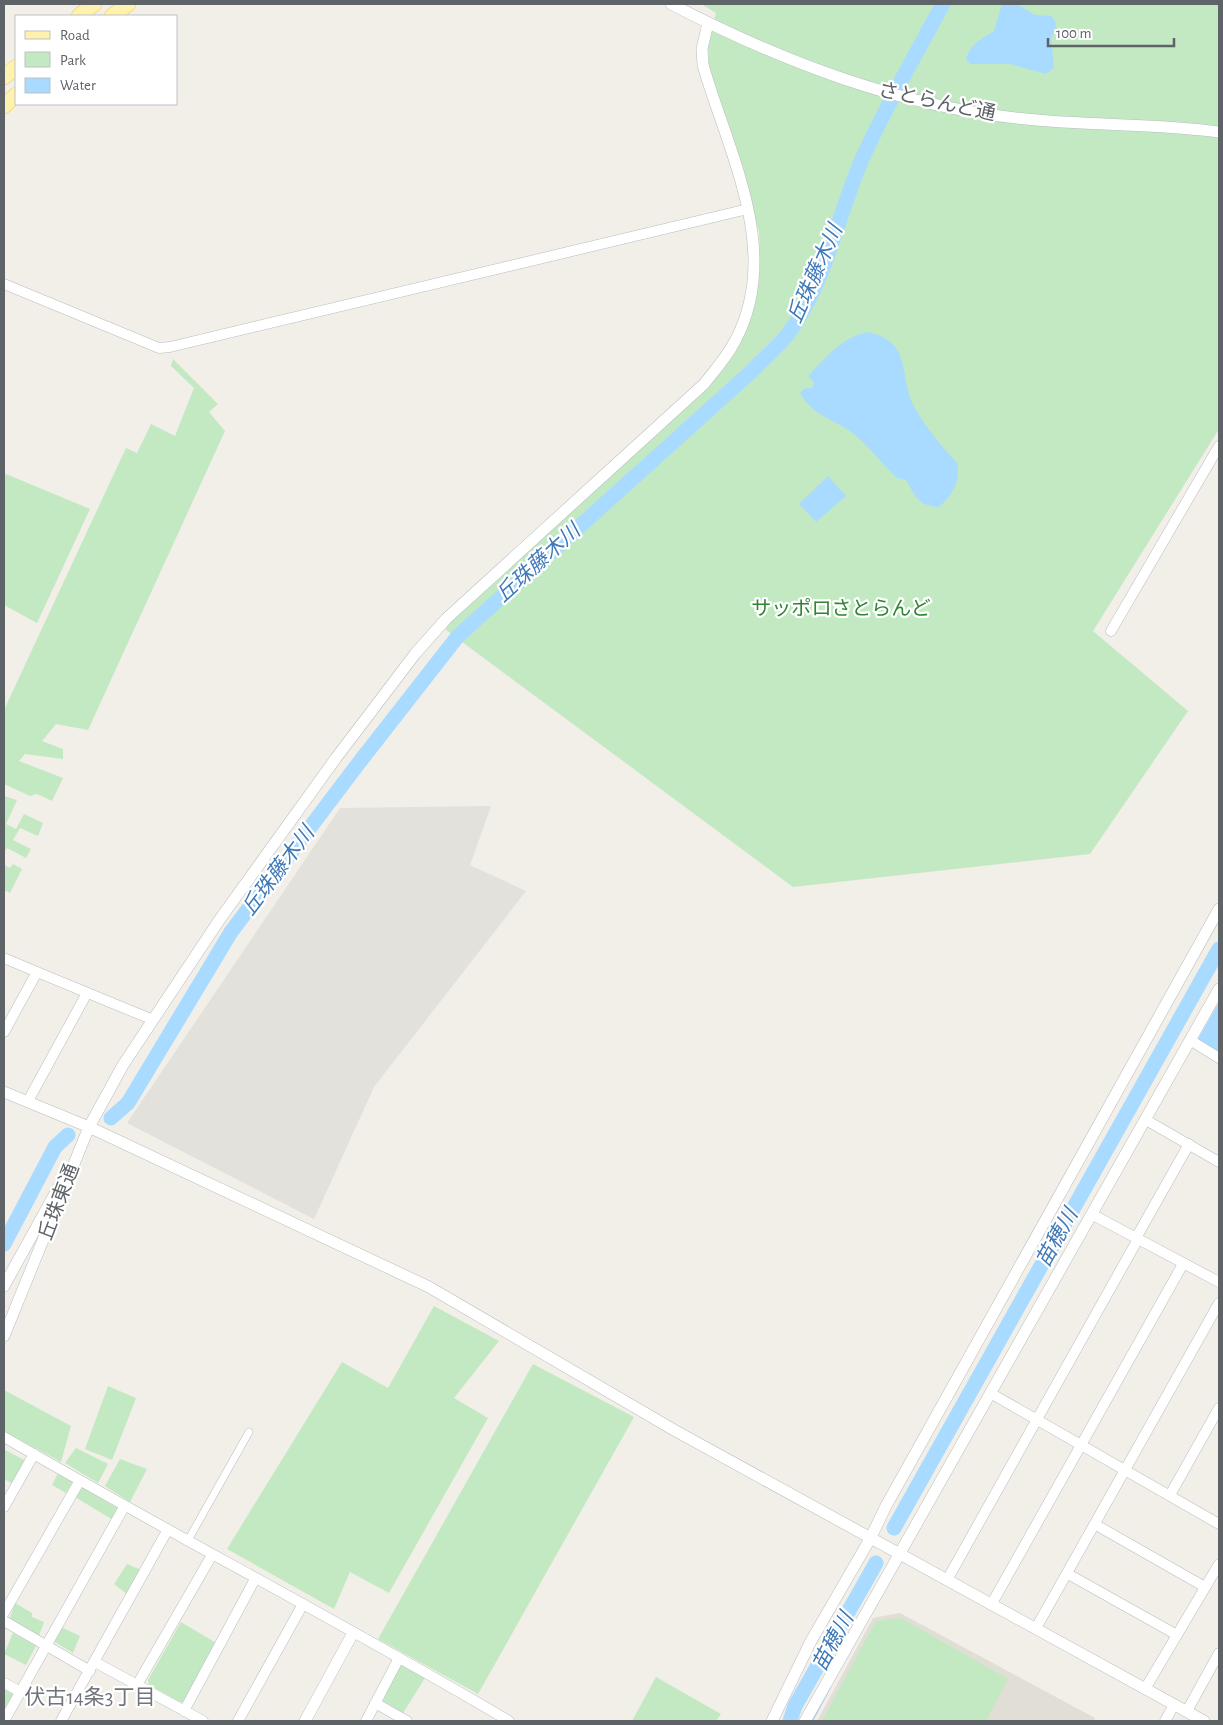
<svg xmlns="http://www.w3.org/2000/svg" width="1223" height="1725" font-family="'Alegreya Sans','Noto Sans JP',sans-serif">
	<style>
		.industrial { fill: #e2e1db }
		.education { fill: #e1ded5 }
		.green { fill: #c3e9c3 }
		.water { fill: #a9daff }
		.lines { fill: none; stroke-linecap: round; stroke-linejoin: round }
		.stream { stroke: #a9daff; stroke-width: 2.5 }
		.river { stroke: #a9daff; stroke-width: 15 }
		.pedestrian-casing { stroke: #b9bcc1; stroke-width: 8 }
		.minor-casing { stroke: #b9bcc1; stroke-width: 11 }
		.tertiary-casing { stroke: #b9bcc1; stroke-width: 12 }
		.primary-casing { stroke: #f8cc59; stroke-width: 16 }
		.pedestrian { stroke: #fff; stroke-width: 7 }
		.minor { stroke: #fff; stroke-width: 10 }
		.tertiary { stroke: #fff; stroke-width: 11 }
		.primary { stroke: #fff2ae; stroke-width: 15 }
		.labels { text-anchor: middle; dominant-baseline: central; stroke-width: 4.5; stroke-linejoin: round; paint-order: stroke }
		.street-label { font-size: 20px; fill: #5e6368; stroke: #fff }
		.park-label { font-size: 20px; fill: #308434; stroke: #fff }
		.water-label { font-size: 21px; font-style: italic; fill: #3f79b8; stroke: #fff }
		.neighbourhood-label { font-size: 21px; fill: #6f757a; stroke: #fff }
	</style>
	<rect width="100%" height="100%" fill="#f1efe7"/>
	<path class="industrial" d="M491 806 470 865 526 891 374 1087 314 1219 127 1123 340 808Z"/>
	<path class="education" d="M900 1613 1095 1718 1094 1721H817L873 1618Z"/>
	<g class="green">
		<path d="M701 4H1219V429L1093 631 1188 711 1090 854 793 887 446 630 447 626 476 596 701 395 723 370 748 325 756 297 760 268 759 232 709 69 708 43 716 13Z"/>
		<path d="M173 359 218 404 209 412 225 431 88 730 56 724 42 741 63 749V759L25 754 19 761 63 778 52 801 37 794 30 796 4 784V710L126 448 137 453 151 424 175 436 194 388 171 366Z"/>
		<path d="M6 474 90 509 37 623 4 605V477Z"/>
		<path d="M4 796 17 800 6 824 16 829 24 814 43 823 38 836 20 828 13 840 31 849 26 858 7 848 4 852Z"/>
		<path d="M13 864 22 869 10 893 4 890V865L10 868Z"/>
		<path d="M434 1306 499 1341 454 1398 488 1418 389 1593 350 1572 334 1609 227 1549 342 1362 388 1388Z"/>
		<path d="M533 1364 634 1417 478 1694 378 1639Z"/>
		<path d="M108 1386 136 1398 112 1460 85 1449Z"/>
		<path d="M4 1390 71 1426 61 1462 4 1431Z"/>
		<path d="M76 1448 108 1464 98 1483 65 1463Z"/>
		<path d="M5 1450 26 1461 13 1484 4 1479Z"/>
		<path d="M120 1459 147 1469 130 1502 105 1486Z"/>
		<path d="M58 1473 73 1481 66 1493 52 1485Z"/>
		<path d="M82 1487 119 1509 113 1520 75 1497Z"/>
		<path d="M127 1564 141 1570 128 1595 114 1584Z"/>
		<path d="M15 1603 32 1613V1617L44 1622 39 1636 10 1618Z"/>
		<path d="M901 1618 1008 1679 986 1721H822L876 1621Z"/>
		<path d="M181 1622 216 1643 185 1702H180L149 1685 148 1680Z"/>
		<path d="M61 1627 80 1636 73 1653 53 1641Z"/>
		<path d="M13 1633 36 1646 26 1665 4 1654Z"/>
		<path d="M400 1664 425 1678 403 1713 383 1701Z"/>
		<path d="M656 1677 721 1714 716 1721H632Z"/>
		<path d="M4 1689 14 1693 6 1707 4 1706Z"/>
	</g>
	<g class="water">
		<path d="M1002 4H1017L1035 15 1051 16 1055 21 1056 28 1051 38 1054 68 1046 74 1010 64H970L966 59C970 44 981 39 994 31Z"/>
		<path d="M869 332C915 344 897 376 915 408 925 427 942 446 957 463 961 480 953 495 939 507 918 506 916 497 906 480L897 478C883 464 870 448 855 435 835 418 815 419 800 393L805 388H812L814 382 808 376C827 357 841 337 869 332Z"/>
		<path d="M828 476 846 496 816 522 799 504Z"/>
		<path d="M1219 1002V1054L1199 1042 1198 1039Z"/>
	</g>
	<g class="lines">
		<path class="stream" d="M812 1721 830 1687"/>
		<g class="river">
			<path d="M111 1118 128 1103 231 932 358 764 458 636 753 370C764 358 778 347 788 334 826 283 837 217 862 159 886 106 915 55 943 4"/>
			<path d="M4 1244 55 1147 68 1135"/>
			<path d="M894 1528 1219 949"/>
			<path d="M790 1721 795 1706 876 1563"/>
		</g>
		<defs>
			<path id="pedestrian" d="M187 1542 249 1432"/>
			<g id="minor">
				<path d="M4 284 159 348 170 347 748 209"/>
				<path d="M1111 631 1219 446"/>
				<path d="M4 958 37 972"/>
				<path d="M4 1032 37 972 151 1019"/>
				<path d="M1190 1040 1219 1058"/>
				<path d="M28 1101 87 993"/>
				<path d="M1146 1120 1219 1162"/>
				<path d="M1093 1215 1219 1282"/>
				<path d="M1136 1238 1189 1144"/>
				<path d="M992 1394 1219 1524"/>
				<path d="M4 1437C171 1534 343 1623 509 1721"/>
				<path d="M1170 1495 1219 1408"/>
				<path d="M4 1507 34 1454"/>
				<path d="M1096 1525 1205 1587"/>
				<path d="M1068 1574 1177 1635"/>
				<path d="M947 1580 1138 1239"/>
				<path d="M991 1605 1183 1264"/>
				<path d="M4 1613 79 1482"/>
				<path d="M4 1621 90 1671"/>
				<path d="M1036 1628 1219 1303"/>
				<path d="M95 1662 203 1721"/>
				<path d="M4 1683 21 1692"/>
				<path d="M137 1685 212 1555"/>
				<path d="M1145 1689 1219 1564"/>
				<path d="M375 1703 407 1721"/>
				<path d="M184 1711 255 1579"/>
				<path d="M1187 1711 1219 1653"/>
				<path d="M4 1721 124 1507"/>
				<path d="M61 1721 167 1531"/>
				<path d="M238 1721 303 1604"/>
				<path d="M366 1721 399 1658"/>
				<path d="M1165 1721 1174 1705"/>
			</g>
			<g id="tertiary">
				<path d="M671 4C783 62 900 107 1026 119 1090 126 1155 123 1219 132"/>
				<path d="M4 1092 89 1127 429 1287 674 1430 1204 1721"/>
				<path d="M4 1286 62 1181"/>
				<path d="M4 1336 89 1127 123 1065 220 919 336 758 415 654 446 619 704 384C715 370 727 357 735 341 783 252 728 152 703 65L702 49 708 23"/>
				<path d="M305 1721 353 1633"/>
				<path d="M772 1721 811 1641 870 1539 886 1506 1219 909"/>
				<path d="M805 1721 1219 989"/>
			</g>
			<g id="primary">
				<path d="M79 16 94 4"/>
				<path d="M112 16 128 4"/>
				<path d="M4 77 16 67"/>
				<path d="M4 106 16 95"/>
			</g>
		</defs>
		<use href="#pedestrian" class="pedestrian-casing"/>
		<use href="#minor" class="minor-casing"/>
		<use href="#tertiary" class="tertiary-casing"/>
		<use href="#primary" class="primary-casing"/>
		<use href="#pedestrian" class="pedestrian"/>
		<use href="#minor" class="minor"/>
		<use href="#tertiary" class="tertiary"/>
		<use href="#primary" class="primary"/>
	</g>
	<g class="labels">
		<g class="street-label">
			<text transform="translate(937 102) rotate(12)">さとらんど通</text>
			<text transform="translate(59 1202) rotate(-69)">丘珠東通</text>
		</g>
		<g class="park-label">
			<text x="841" y="609">サッポロさとらんど</text>
		</g>
		<g class="water-label">
			<text transform="translate(815 274) rotate(-66)">丘珠藤木川</text>
			<text transform="translate(538 563) rotate(-42)">丘珠藤木川</text>
			<text transform="translate(278 871) rotate(-53)">丘珠藤木川</text>
			<text transform="translate(1057 1238) rotate(-61)">苗穂川</text>
			<text transform="translate(833 1642) rotate(-62)">苗穂川</text>
		</g>
		<g class="neighbourhood-label">
			<text x="90" y="1697">伏古14条3丁目</text>
		</g>
	</g>
	<rect width="1223" height="1725" fill="none" stroke="#5e6368" stroke-width="10"/>
	<rect x="15" y="15" width="162" height="90" fill="#ffffff" stroke="#bfc1c3"/>
	<rect x="25" y="31" width="25" height="8" fill="#fff2ae" stroke="#bfc1c3"/>
	<text x="60" y="40" font-size="15" fill="#5e6368">Road</text>
	<rect x="25" y="52" width="25" height="15" fill="#c3e9c3" stroke="#bfc1c3"/>
	<text x="60" y="65" font-size="15" fill="#5e6368">Park</text>
	<rect x="25" y="78" width="25" height="15" fill="#a9daff" stroke="#bfc1c3"/>
	<text x="60" y="90" font-size="15" fill="#5e6368">Water</text>
	<path d="M1048 38v8h126v-8" fill="none" stroke="#5e6368" stroke-width="2.5"/>
	<text x="1056" y="38" font-size="15" fill="#5e6368" stroke="#ffffff" stroke-width="4" paint-order="stroke">100 m</text>
</svg>
